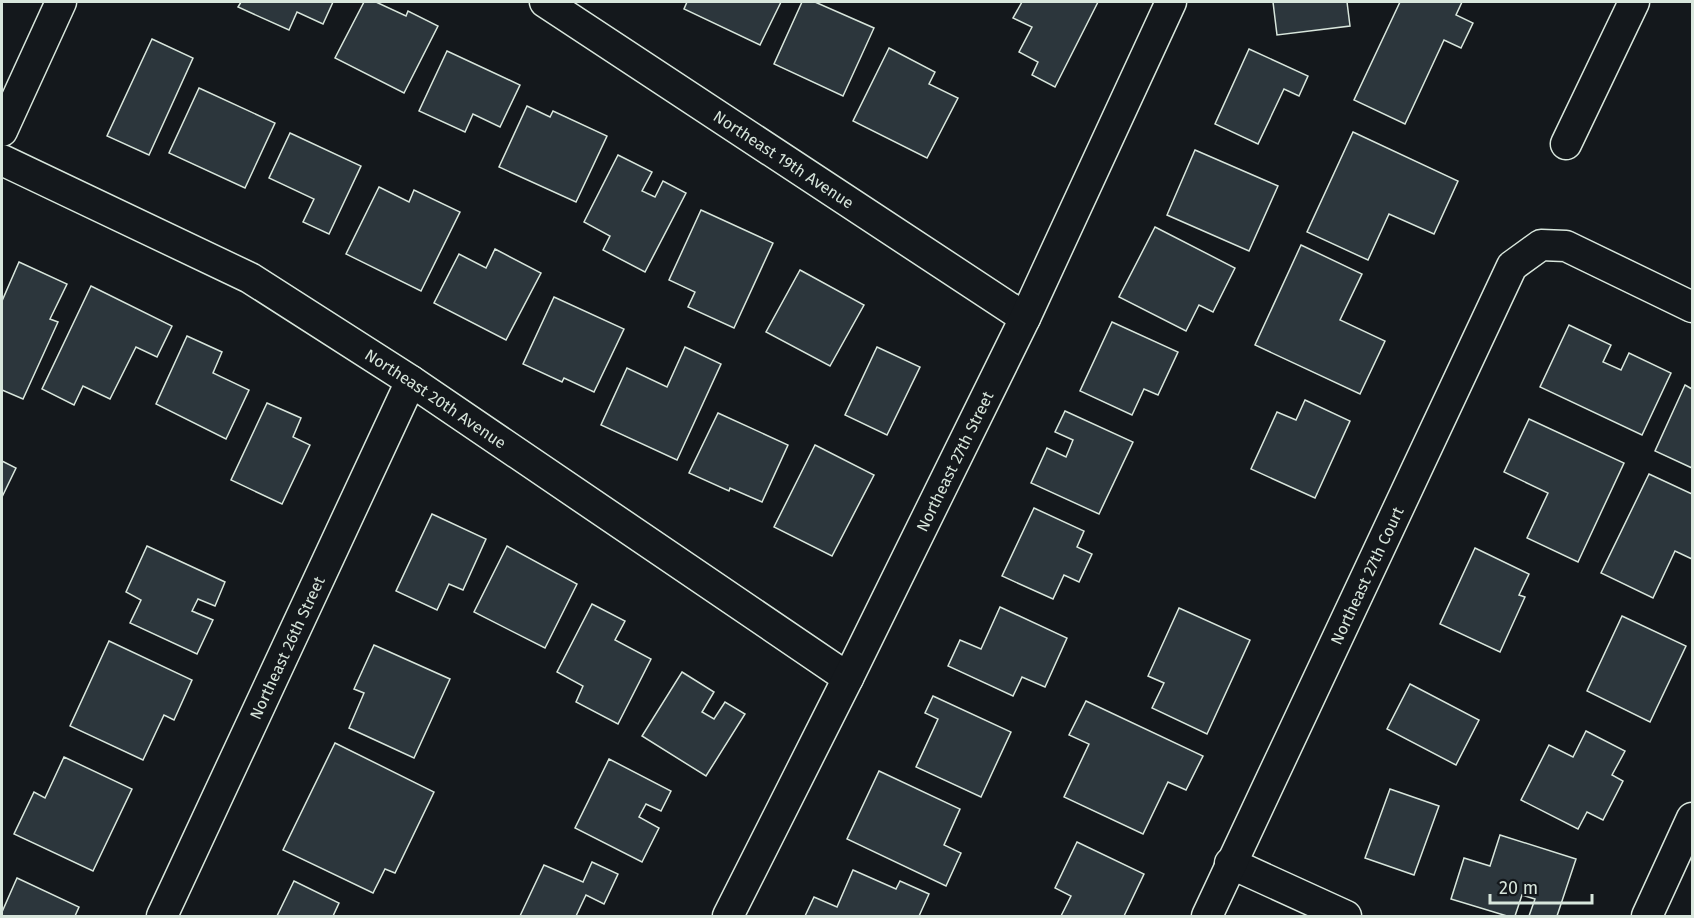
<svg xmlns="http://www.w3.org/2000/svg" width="1694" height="918" font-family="'Fira Sans',sans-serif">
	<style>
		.building { fill: #2c363c; stroke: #d8e6dc; stroke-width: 1.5 }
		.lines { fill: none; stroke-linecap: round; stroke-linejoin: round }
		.minor-casing { stroke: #d8e6dc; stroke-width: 33 }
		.minor { stroke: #14181c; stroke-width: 30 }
		.labels { text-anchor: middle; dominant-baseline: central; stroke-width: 4.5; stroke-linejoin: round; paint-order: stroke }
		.street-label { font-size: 16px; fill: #d8e6dc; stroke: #14181c }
	</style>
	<rect width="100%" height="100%" fill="#14181c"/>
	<g class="building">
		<path d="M241 2H333L323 24 297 12 289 30 238 7Z"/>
		<path d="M364 2H376L406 16 408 11 438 26 404 93 335 58Z"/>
		<path d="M687 2H781L760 45 684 9Z"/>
		<path d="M802 2H815L874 28 843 96 774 64Z"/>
		<path d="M1022 2H1098L1055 87 1032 75 1038 62 1019 52 1032 27 1013 18Z"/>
		<path d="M1273 2H1347L1350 26 1277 35Z"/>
		<path d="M1400 2H1462L1456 15 1473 23 1461 48 1444 40 1405 124 1354 100Z"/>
		<path d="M152 39 193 58 149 155 107 136Z"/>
		<path d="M889 48 935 72 929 84 958 98 927 158 853 121Z"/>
		<path d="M1249 49 1308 76 1299 96 1284 89 1258 144 1215 124Z"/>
		<path d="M447 51 520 85 500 127 473 114 465 132 419 111Z"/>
		<path d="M199 88 275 123 245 188 169 153Z"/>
		<path d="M527 106 550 117 553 111 607 136 576 202 499 167Z"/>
		<path d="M1353 132 1458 181 1434 234 1389 214 1368 260 1307 232Z"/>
		<path d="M290 133 361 166 329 234 303 222 314 199 269 178Z"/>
		<path d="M1195 150 1278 186 1249 251 1167 215Z"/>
		<path d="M618 155 652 172 642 191 655 197 663 181 686 193 645 272 603 250 610 236 584 222Z"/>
		<path d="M379 187 409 202 414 190 460 212 421 291 346 254Z"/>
		<path d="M701 210 773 243 734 328 688 307 695 292 669 280Z"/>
		<path d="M1155 227 1235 268 1213 312 1199 305 1186 331 1119 297Z"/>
		<path d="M1301 245 1362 274 1340 320 1385 341 1360 394 1255 345Z"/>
		<path d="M495 249 541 273 506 340 434 303 459 254 486 268Z"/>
		<path d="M19 262 67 284 50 319 58 322 23 399 2 390V301Z"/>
		<path d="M800 270 864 305 830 366 766 332Z"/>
		<path d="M91 286 172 326 157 357 136 347 110 399 83 386 74 405 42 389Z"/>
		<path d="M554 297 624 329 594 392 564 378 562 382 523 364Z"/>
		<path d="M1112 322 1178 352 1158 395 1144 389 1132 415 1080 391Z"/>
		<path d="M1569 325 1611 345 1603 362 1621 370 1629 353 1671 373 1642 435 1540 387Z"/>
		<path d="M187 336 222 352 213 373 249 390 226 439 156 404Z"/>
		<path d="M685 347 721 364 677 460 601 425 627 368 667 387Z"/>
		<path d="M877 347 920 367 887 435 845 415Z"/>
		<path d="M1685 385 1692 389V468L1655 451Z"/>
		<path d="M1305 400 1350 421 1315 498 1251 469 1277 412 1296 420Z"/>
		<path d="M267 403 301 418 293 437 310 445 282 504 231 480Z"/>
		<path d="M1065 411 1133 442 1099 514 1031 483 1047 448 1066 457 1073 440 1055 432Z"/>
		<path d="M718 413 788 445 762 502 730 488 729 491 689 473Z"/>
		<path d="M1529 419 1624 463 1578 562 1527 538 1548 493 1504 472Z"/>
		<path d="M815 445 874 475 832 556 774 527Z"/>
		<path d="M2 461 16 468 2 497Z"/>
		<path d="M1649 474 1692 494V559L1675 551 1653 598 1601 573Z"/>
		<path d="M1034 508 1084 531 1077 547 1092 554 1079 582 1064 575 1053 599 1002 576Z"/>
		<path d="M432 514 486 539 463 590 449 584 437 610 396 591Z"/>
		<path d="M147 546 225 582 215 606 198 599 192 611 213 620 197 654 130 623 141 600 126 592Z"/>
		<path d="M507 546 577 584 545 648 474 612Z"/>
		<path d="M1475 548 1529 574 1519 595 1525 597 1500 652 1440 624Z"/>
		<path d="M592 604 625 621 615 640 651 659 618 724 576 702 583 686 557 672Z"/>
		<path d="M1000 607 1067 638 1045 687 1022 677 1013 696 948 666 960 640 981 649Z"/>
		<path d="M1179 608 1250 640 1207 734 1152 708 1164 683 1148 676Z"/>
		<path d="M1622 616 1686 646 1650 722 1587 691Z"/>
		<path d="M109 641 192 680 174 720 164 715 143 760 70 726Z"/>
		<path d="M374 645 450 679 414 758 349 728 364 693 354 689Z"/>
		<path d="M682 672 714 692 702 712 714 719 725 702 745 714 706 776 642 736Z"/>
		<path d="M1410 684 1479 720 1456 765 1387 729Z"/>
		<path d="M933 696 1011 732 981 797 916 767 938 719 925 713Z"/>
		<path d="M1086 701 1203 756 1186 790 1168 782 1143 834 1064 797 1089 744 1069 735Z"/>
		<path d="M1586 731 1625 751 1612 775 1623 781 1603 820 1587 812 1578 829 1521 800 1549 745 1573 757Z"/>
		<path d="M335 743 434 792 395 873 385 869 373 893 283 850Z"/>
		<path d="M64 757 132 789 93 871 14 834 34 792 45 798Z"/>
		<path d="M609 759 671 791 661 811 646 804 639 817 659 828 642 862 575 828Z"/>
		<path d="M879 771 960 809 944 845 961 853 946 886 847 839Z"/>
		<path d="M1390 789 1439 806 1414 875 1365 858Z"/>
		<path d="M1500 835 1576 859 1557 916H1529L1535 899 1522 895 1515 916H1507L1451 899 1464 858 1490 866Z"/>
		<path d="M1077 842 1144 874 1124 916H1061L1071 896 1055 888Z"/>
		<path d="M592 862 618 874 604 904 586 895 576 916H520L544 865 583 882Z"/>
		<path d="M853 870 896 889 900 881 929 894 919 916H805L814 897 837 907Z"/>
		<path d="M17 878 79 907 75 916H2V912Z"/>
		<path d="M294 881 339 903 333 916H277Z"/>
	</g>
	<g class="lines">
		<defs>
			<g id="minor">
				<path id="s1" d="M545 2 1025 318"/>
				<path d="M2 131 61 2"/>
				<path d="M1566 144 1634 2"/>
				<path id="s2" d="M2 160 250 278 411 381 848 678"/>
				<path d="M1230 863 1346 916"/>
				<path id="s3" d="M162 916 411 381"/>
				<path id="s4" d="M728 916 848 678 1025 318 1171 2"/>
				<path id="s5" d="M1207 916 1512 266 1541 245 1566 246 1692 307"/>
				<path d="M1647 916 1692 818"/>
			</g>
		</defs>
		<use href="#minor" class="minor-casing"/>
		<use href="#minor" class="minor"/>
	</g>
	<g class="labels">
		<g class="street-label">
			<text stroke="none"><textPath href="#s1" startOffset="286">Northeast 19th Avenue</textPath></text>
			<text stroke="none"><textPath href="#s2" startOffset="496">Northeast 20th Avenue</textPath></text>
			<text stroke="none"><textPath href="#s4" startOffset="508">Northeast 27th Street</textPath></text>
			<text stroke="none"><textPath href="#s5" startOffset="376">Northeast 27th Court</textPath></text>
			<text stroke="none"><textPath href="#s3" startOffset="296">Northeast 26th Street</textPath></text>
		</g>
	</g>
	<rect width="1694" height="918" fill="none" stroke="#d8e6dc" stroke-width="6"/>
	<path d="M1490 894v9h102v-9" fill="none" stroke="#d8e6dc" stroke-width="3"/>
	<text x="1499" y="894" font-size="18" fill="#d8e6dc" stroke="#14181c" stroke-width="4.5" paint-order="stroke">20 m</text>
</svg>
